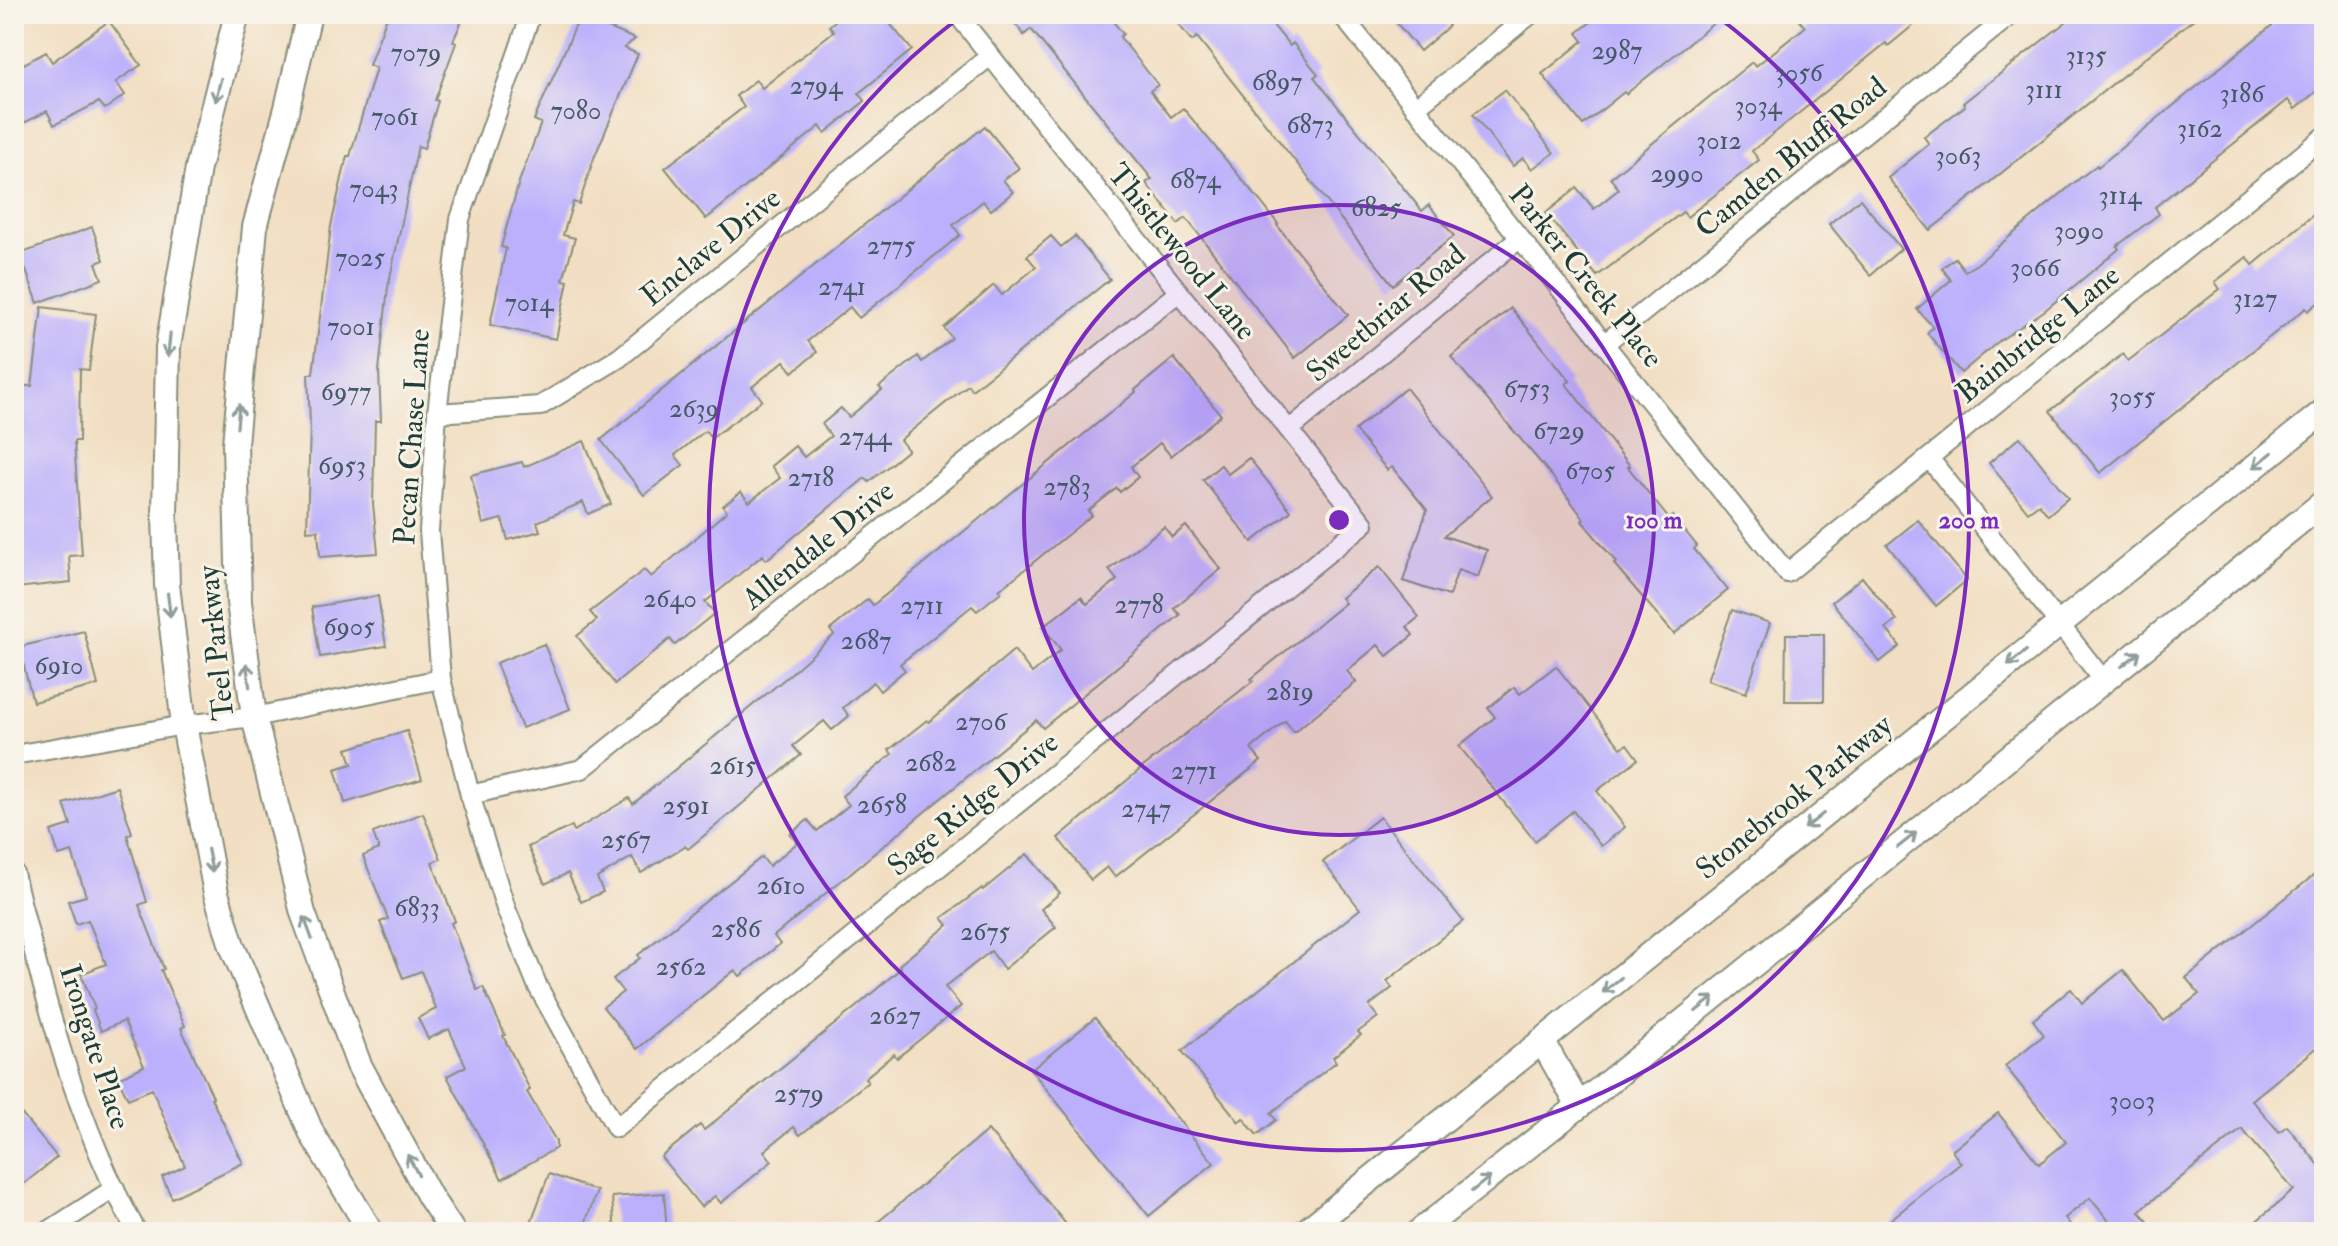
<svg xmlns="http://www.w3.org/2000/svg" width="2338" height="1246" font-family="'IM FELL Double Pica',serif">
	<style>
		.building { fill: #bcb0fd }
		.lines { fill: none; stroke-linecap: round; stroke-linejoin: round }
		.minor-casing { stroke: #888e7c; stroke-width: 22 }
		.secondary-casing { stroke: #888e7c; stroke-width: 28 }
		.minor { stroke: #fff; stroke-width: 18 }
		.secondary { stroke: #fff; stroke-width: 24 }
		.oneway { stroke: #8f9e9a }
		.ring { fill: none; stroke: #7b2cbf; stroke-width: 4 }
		.labels { text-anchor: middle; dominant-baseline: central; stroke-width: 6; stroke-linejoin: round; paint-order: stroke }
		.number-label { font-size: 26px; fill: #465a66 }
		.street-label { font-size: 30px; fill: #1f3d34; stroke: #f7f3e8 }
		.centre { fill: #7b2cbf; stroke: #f7f3e8; stroke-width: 4 }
		.ring-label { font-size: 24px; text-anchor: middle; font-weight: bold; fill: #7b2cbf; stroke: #f7f3e8; stroke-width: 6; stroke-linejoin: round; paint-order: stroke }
	</style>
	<rect width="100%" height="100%" fill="#f7f3e8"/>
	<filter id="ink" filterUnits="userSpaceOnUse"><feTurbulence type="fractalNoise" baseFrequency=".0125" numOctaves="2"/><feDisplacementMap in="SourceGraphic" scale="16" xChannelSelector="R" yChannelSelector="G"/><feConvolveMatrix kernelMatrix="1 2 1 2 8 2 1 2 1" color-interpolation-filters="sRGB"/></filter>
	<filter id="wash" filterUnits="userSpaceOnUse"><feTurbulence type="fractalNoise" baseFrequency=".006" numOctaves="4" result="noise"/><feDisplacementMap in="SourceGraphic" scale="32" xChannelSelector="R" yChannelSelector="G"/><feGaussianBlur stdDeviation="1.8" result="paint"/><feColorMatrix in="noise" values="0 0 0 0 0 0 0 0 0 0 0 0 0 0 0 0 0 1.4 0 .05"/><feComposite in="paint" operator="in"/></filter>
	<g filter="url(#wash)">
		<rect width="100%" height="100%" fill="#f2dfc3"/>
		<g id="blocks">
			<g class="building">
				<path d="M388 14H465L453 41 456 43 435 100 438 101 424 148 418 146 388 287 379 371 381 421H375L373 504 378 553 320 557 318 530 307 531 310 425 308 374H313L331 226 347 156H350L376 68 369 65Z"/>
				<path d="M843 14H882L912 50 859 93 865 101 825 133 820 126 706 219 665 168 744 107 736 96 756 80 762 88 834 31 829 26Z"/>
				<path d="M1008 14H1107L1123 34 1120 37 1158 85 1150 91 1171 117 1183 108 1260 201 1278 224 1277 225 1348 315 1295 358 1186 218 1178 224 1146 183 1152 179 1031 29 1024 35Z"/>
				<path d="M1170 14H1264L1290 46 1293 43 1318 74 1314 77 1422 211 1429 205 1454 236 1393 285 1197 37 1192 41Z"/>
				<path d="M1389 14H1439L1449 26 1420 51Z"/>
				<path d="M1601 14H1725L1626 94 1624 92 1583 125 1542 74 1583 41 1577 33Z"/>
				<path d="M1794 14H1927L1888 46 1886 43 1752 151 1759 160 1687 217 1683 212 1597 276 1546 213 1577 188 1594 209 1619 189 1610 178 1752 62 1756 66 1805 27Z"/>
				<path d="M2076 14H2200L1930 230 1888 178 1929 144 1924 137 1965 106 1963 103Z"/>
				<path d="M2286 14H2324V85L2295 109 2288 100 2155 207 2159 214 2117 246 2119 249 2044 311 1999 341 1961 373 1927 333 1933 327 1917 309 1951 280 1942 268 1955 258 1965 271 1977 264 2080 178 2097 165 2098 167Z"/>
				<path d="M580 16 635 39 624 48 638 54 594 158 579 204 573 202 563 235 575 238 563 280 568 281 556 339 490 325 506 248 501 247 519 182 541 123 534 120Z"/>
				<path d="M109 21 141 65 116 82 125 95 105 109 99 102 54 125 47 111 24 123 14 105V69L46 52 52 62Z"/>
				<path d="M1505 90 1554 153 1532 169 1523 158 1513 166 1473 114Z"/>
				<path d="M985 126 1019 168 1003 180 1013 192 991 210 983 201 953 225 960 235 859 318 850 307 808 341 817 352 793 372 784 361 752 387 762 400 712 438 705 431 675 455 683 465 644 495 601 440Z"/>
				<path d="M1860 199 1901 249 1870 275 1829 224Z"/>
				<path d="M2324 206V298L2308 311 2306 308 2100 473 2050 411 2123 354 2128 361 2220 289 2215 282 2247 257 2253 265Z"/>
				<path d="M92 227 104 260 96 263 102 279 38 303 20 254Z"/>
				<path d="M1051 236 1061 247 1075 236 1110 279 972 390 968 385 900 440 908 450 869 482 865 478 766 560 763 555 705 602 715 613 675 645 670 639 615 684 577 636 597 620 590 612 644 570 651 577 727 511 723 506 741 492 749 502 780 478 771 466 795 446 804 457 831 436 822 424 841 408 849 417 882 390 879 387 918 356 922 362 952 338 944 328 994 285 1002 295 1036 267 1027 256Z"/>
				<path d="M42 307 96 314 89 370 80 369 79 441H74L82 555 69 556 71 582 16 588 14 386H32Z"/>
				<path d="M1511 308 1570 381 1566 384 1630 466 1628 467 1669 519 1673 516 1697 546 1694 549 1728 590 1674 634 1614 564 1616 562 1582 521 1584 519 1552 476 1451 357Z"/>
				<path d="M1174 358 1221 415 1171 456 1160 443 1131 467 1138 477 1120 492 1117 488 1088 511 1092 515 999 590 1001 592 977 611 972 606 900 664 905 670 880 691 873 682 843 708 849 716 832 730 824 721 793 746 801 755 688 849 685 846 641 873 632 857 597 878 603 892 581 902 568 873 545 884 528 847 572 826 574 831 629 798 633 804 787 677 834 635 830 630 868 599 873 605 1136 392 1135 390Z"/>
				<path d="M1406 388 1492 496 1444 536 1487 550 1478 577 1458 570 1449 596 1403 581 1427 510 1392 467 1387 470 1355 430Z"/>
				<path d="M2020 437 2068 498 2048 515 2039 504 2028 512 1989 463Z"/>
				<path d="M584 441 611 504 588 514 583 502 537 522 540 531 508 540 502 519 483 524 471 475 522 462 524 467Z"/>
				<path d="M1249 458 1291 511 1252 542 1203 480 1221 465 1228 474Z"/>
				<path d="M1918 520 1967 580 1936 606 1887 545Z"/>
				<path d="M1186 526 1221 569 1174 608 1180 615 1043 728 1036 720 774 936 780 944 740 976 735 970 637 1049 603 1007 623 992 613 979 640 958 638 955 762 857 769 866 797 843 790 834 808 820 817 831 849 805 842 796 892 754 889 750 927 720 929 722 1014 650 1032 673 1061 650 1043 627 1081 597 1087 604 1117 580 1109 570 1164 527 1172 537Z"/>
				<path d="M1379 567 1419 617 1407 627 1413 635 1387 656 1378 645 1347 671 1356 682 1294 732 1285 721 1251 749 1261 761 1115 877 1107 867 1091 880 1058 838 1143 767 1253 681 1251 679 1345 603 1341 598Z"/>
				<path d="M1862 577 1897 620 1886 629 1900 646 1880 662 1832 602Z"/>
				<path d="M378 596 386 646 320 657 312 607Z"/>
				<path d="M1732 610 1770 623 1746 693 1707 680Z"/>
				<path d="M84 631 98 685 33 702 19 647Z"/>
				<path d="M1786 634H1824V701H1785Z"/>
				<path d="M544 644 570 709 522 728 496 663Z"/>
				<path d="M1556 666 1621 748 1627 744 1638 759 1597 791 1625 827 1601 846 1573 811 1535 841 1459 746 1495 717 1488 708 1514 687 1520 694Z"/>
				<path d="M407 731 422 779 345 803 335 769 352 764 347 749Z"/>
				<path d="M117 787 132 833 127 835 147 902 139 905 164 969 161 970 185 1026 181 1028 213 1097 211 1098 243 1163 172 1198 162 1177 185 1166 152 1089 128 1099 118 1078 144 1066 124 1021 101 1031 93 1010 95 1009 81 974 106 964 88 920 76 924 68 901 86 896 72 852 59 856 51 831 71 825 64 804Z"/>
				<path d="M423 813 441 859 432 862 455 921 451 923 477 990 483 987 505 1035 503 1036 530 1090 527 1092 556 1141V1148L502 1179 447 1076 466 1066 449 1029 428 1039 418 1018 436 1009 421 971 403 978 380 922 388 919 363 856 379 849 373 833Z"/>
				<path d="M1380 817 1463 921 1387 981 1392 988 1369 1006 1378 1017 1358 1032 1361 1035 1333 1057 1336 1062 1271 1113 1276 1120 1257 1135 1243 1118 1239 1122 1182 1051 1360 909 1323 862Z"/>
				<path d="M1027 854 1060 893 1041 909 1056 927 1004 969 991 951 945 987 961 1006 897 1058 894 1054 865 1078 868 1082 800 1135 794 1127 764 1151 772 1161 721 1203 715 1196 701 1207 661 1157 700 1125 704 1130 856 1007 901 968 899 965 948 925 942 918 982 888 983 890Z"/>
				<path d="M2324 867V1042L2252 1100 2279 1132 2287 1126 2324 1171V1232H2243L2294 1190 2242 1129 2139 1211 2157 1232H2118L2090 1198 2065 1218 2076 1232H1875L1961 1163 1952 1151 1998 1113 2039 1164 2066 1142 2005 1066 2044 1035 2033 1020 2071 989 2082 1003 2123 970 2164 1021 2199 994 2186 978Z"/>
				<path d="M1095 1018 1214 1163 1149 1216 1031 1070Z"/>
				<path d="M14 1105 57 1157 14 1192Z"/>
				<path d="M988 1130 1066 1224 1055 1232H866Z"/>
				<path d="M549 1174 597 1191 582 1232H549L530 1225Z"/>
				<path d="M664 1193 667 1232H615L612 1197Z"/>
			</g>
		</g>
	</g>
	<g filter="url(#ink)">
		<use href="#blocks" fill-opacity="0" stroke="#888e7c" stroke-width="2"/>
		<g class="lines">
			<defs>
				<g id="minor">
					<path d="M531 14 460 219 437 413 429 531 441 679 470 795 506 909 538 987 616 1128 1364 524 957 14"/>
					<path d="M1341 14 1787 573 2324 137"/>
					<path d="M1415 108 1531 14"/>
					<path d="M1604 344 2012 14"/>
					<path d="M437 413 540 406 619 358 990 56"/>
					<path d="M1289 430 1520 238"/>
					<path d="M1929 458 2104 681"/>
					<path d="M14 755 184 725 254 717 441 679"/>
					<path d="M470 795 582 769 1179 292"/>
					<path d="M14 873C43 993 76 1124 137 1232"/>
					<path d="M47 1232 115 1188"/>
				</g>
				<g id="secondary">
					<path d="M237 14 198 168 168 347 165 516 167 585 184 725 216 893 232 946 312 1134 371 1232"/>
					<path d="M309 14 287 108 255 227 235 444 239 602 254 717 303 913 359 1065 430 1197 453 1232"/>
					<path d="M1542 1041 1579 1106"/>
					<path d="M1305 1232 2324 411"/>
					<path d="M1419 1232 1579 1106 2324 502"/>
				</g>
			</defs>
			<use href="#minor" class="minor-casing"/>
			<use href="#secondary" class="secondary-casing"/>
			<use href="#minor" class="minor"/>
			<use href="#secondary" class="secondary"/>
		</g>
		<defs><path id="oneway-shaft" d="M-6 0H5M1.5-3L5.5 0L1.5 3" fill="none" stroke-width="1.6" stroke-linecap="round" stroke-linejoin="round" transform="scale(2)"/></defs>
		<g class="oneway">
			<use href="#oneway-shaft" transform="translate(218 90) rotate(104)"/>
			<use href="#oneway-shaft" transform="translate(169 345) rotate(96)"/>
			<use href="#oneway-shaft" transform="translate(238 416) rotate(-85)"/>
			<use href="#oneway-shaft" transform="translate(2263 460) rotate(141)"/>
			<use href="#oneway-shaft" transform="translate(169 605) rotate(83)"/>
			<use href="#oneway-shaft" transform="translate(2017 658) rotate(141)"/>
			<use href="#oneway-shaft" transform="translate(2131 659) rotate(-39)"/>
			<use href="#oneway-shaft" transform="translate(248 675) rotate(-98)"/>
			<use href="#oneway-shaft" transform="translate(1814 821) rotate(141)"/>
			<use href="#oneway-shaft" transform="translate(1907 840) rotate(-39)"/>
			<use href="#oneway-shaft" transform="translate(210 861) rotate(79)"/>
			<use href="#oneway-shaft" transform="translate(308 928) rotate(-110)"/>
			<use href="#oneway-shaft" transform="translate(1612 985) rotate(141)"/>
			<use href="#oneway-shaft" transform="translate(1705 1004) rotate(-39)"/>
			<use href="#oneway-shaft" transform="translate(413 1165) rotate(-118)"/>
			<use href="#oneway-shaft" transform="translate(1481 1184) rotate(-38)"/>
		</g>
	</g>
	<circle cx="1339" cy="520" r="315" fill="#7b2cbf" fill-opacity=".12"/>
	<g class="ring">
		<circle cx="1339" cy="520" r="315"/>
		<path d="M1718 17A630 630 0 1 1 960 17"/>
	</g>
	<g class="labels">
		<g class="number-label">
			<text x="1617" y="51">2987</text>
			<text x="416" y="53">7079</text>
			<text x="2086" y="56">3135</text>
			<text x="1799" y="73">3056</text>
			<text x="1277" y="82">6897</text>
			<text x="816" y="86">2794</text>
			<text x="2044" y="90">3111</text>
			<text x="2242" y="94">3186</text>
			<text x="1758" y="106">3034</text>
			<text x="576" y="111">7080</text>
			<text x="395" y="117">7061</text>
			<text x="1310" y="125">6873</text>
			<text x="2200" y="129">3162</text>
			<text x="1719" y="141">3012</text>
			<text x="1958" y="156">3063</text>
			<text x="1677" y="174">2990</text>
			<text x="1195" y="180">6874</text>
			<text x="374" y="189">7043</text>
			<text x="2120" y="196">3114</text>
			<text x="1376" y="208">6825</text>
			<text x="2079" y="231">3090</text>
			<text x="891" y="246">2775</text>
			<text x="360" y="258">7025</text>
			<text x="2035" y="268">3066</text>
			<text x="842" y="287">2741</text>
			<text x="2255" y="299">3127</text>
			<text x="529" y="303">7014</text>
			<text x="351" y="327">7001</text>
			<text x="1527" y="389">6753</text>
			<text x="346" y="392">6977</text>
			<text x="2132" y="397">3055</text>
			<text x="694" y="409">2639</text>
			<text x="1559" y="431">6729</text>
			<text x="865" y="437">2744</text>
			<text x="342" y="466">6953</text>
			<text x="1590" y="471">6705</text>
			<text x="811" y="478">2718</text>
			<text x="1067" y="487">2783</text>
			<text x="670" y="599">2640</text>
			<text x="1139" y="605">2778</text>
			<text x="922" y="606">2711</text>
			<text x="349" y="627">6905</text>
			<text x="866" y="641">2687</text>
			<text x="59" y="666">6910</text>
			<text x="1290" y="692">2819</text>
			<text x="981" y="722">2706</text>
			<text x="931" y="763">2682</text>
			<text x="733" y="766">2615</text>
			<text x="1194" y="771">2771</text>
			<text x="882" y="805">2658</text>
			<text x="686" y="806">2591</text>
			<text x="1146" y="809">2747</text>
			<text x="626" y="840">2567</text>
			<text x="781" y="886">2610</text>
			<text x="417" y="908">6833</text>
			<text x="736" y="929">2586</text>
			<text x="985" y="932">2675</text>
			<text x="681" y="967">2562</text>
			<text x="895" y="1016">2627</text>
			<text x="799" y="1094">2579</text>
			<text x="2132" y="1101">3003</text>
		</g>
		<g class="street-label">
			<text transform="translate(1791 157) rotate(-39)">Camden Bluff Road</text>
			<text transform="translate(711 247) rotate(-39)">Enclave Drive</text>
			<text transform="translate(1182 252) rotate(51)">Thistlewood Lane</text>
			<text transform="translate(1586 276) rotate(51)">Parker Creek Place</text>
			<text transform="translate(1386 313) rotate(-40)">Sweetbriar Road</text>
			<text transform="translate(2038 334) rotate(-39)">Bainbridge Lane</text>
			<text transform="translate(412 437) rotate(-86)">Pecan Chase Lane</text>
			<text transform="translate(818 545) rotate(-39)">Allendale Drive</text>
			<text transform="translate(216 643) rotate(-96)">Teel Parkway</text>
			<text transform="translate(1794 797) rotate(-39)">Stonebrook Parkway</text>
			<text transform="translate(973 804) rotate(-39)">Sage Ridge Drive</text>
			<text transform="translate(95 1047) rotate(72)">Irongate Place</text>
		</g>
	</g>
	<circle cx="1339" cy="520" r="12" class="centre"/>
	<g class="ring-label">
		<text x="1654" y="528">100 m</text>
		<text x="1969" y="528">200 m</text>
	</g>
	<rect width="2338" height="1246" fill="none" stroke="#f7f3e8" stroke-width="48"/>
</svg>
